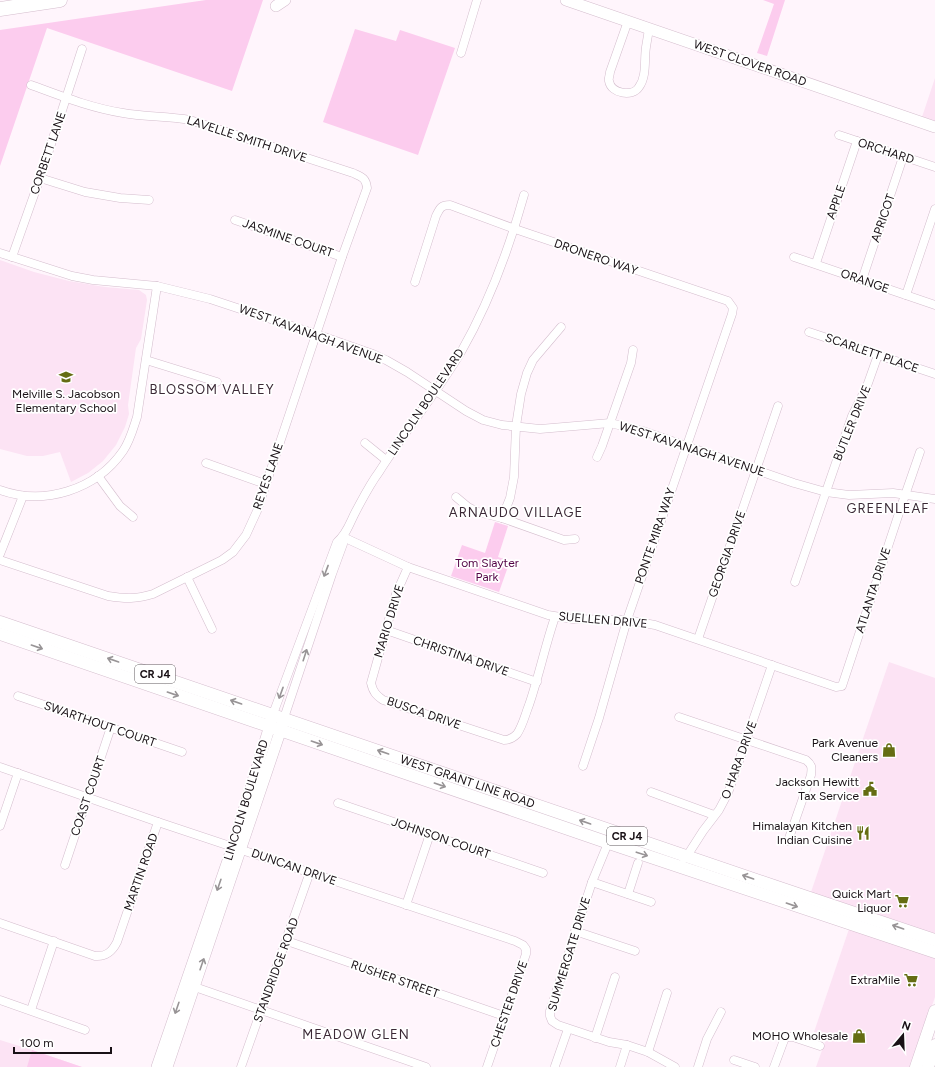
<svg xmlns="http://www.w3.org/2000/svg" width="935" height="1067" font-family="Figtree,sans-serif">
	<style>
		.built { fill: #fce3f4 }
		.green { fill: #fcccee }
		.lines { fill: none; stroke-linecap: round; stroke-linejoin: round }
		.street-casing { stroke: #d4bdcd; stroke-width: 9 }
		.secondary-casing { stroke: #d4bdcd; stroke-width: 12 }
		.primary-casing { stroke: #d4bdcd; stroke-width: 13 }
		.highway-casing { stroke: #d4bdcd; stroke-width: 15 }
		.street { stroke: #fff; stroke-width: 8 }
		.secondary { stroke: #fff; stroke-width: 11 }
		.primary { stroke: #fff; stroke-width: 12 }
		.highway { stroke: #fff; stroke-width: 14 }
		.oneway { stroke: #989496 }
		.labels { text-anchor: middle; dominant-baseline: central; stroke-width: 3.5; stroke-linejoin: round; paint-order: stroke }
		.shield { fill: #fff; stroke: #5e585c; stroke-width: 1 }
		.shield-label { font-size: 11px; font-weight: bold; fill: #191116 }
		.street-label { font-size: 12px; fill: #191116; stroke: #fff }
		.poi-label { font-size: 12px; fill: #191116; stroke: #fff; text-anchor: end }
		.park-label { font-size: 12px; fill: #530446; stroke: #fff }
		.neighbourhood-label { font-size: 13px; letter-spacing: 1px; fill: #3b2936; stroke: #fff }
	</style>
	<rect width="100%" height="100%" fill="#fff5fc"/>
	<g class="built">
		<path d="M935 78V131L919 126Z"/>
		<path d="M0 260 34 272 69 281 105 287 139 290 146 295 147 300 141 339 136 348 128 405 129 414 125 427 116 445 103 461 88 473 71 482 60 452 43 456H27L0 449Z"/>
		<path d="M889 662 935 678V937L810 895Z"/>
		<path d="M850 926 935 956V997L911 1067H816L825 1042 812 1038Z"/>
		<path d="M0 1040 32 1050 82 1067H0Z"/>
	</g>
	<g class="green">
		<path d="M206 0H263L232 91 47 28 0 166V30Z"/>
		<path d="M763 0H785L767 56 757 53 774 4Z"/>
		<path d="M355 29 396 41 400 30 455 48 418 155 323 122Z"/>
		<path d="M495 522 508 526 498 557 510 561 499 592 451 576 462 545 485 553Z"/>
		<path d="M32 1050 82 1067H27Z"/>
	</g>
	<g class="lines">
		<defs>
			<g id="street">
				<path d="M628 21 610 72C610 75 608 79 609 81 611 94 633 97 639 87 647 76 644 60 646 47 647 41 648 35 649 29"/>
				<path d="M461 53 477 0"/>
				<path d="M839 135 935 167"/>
				<path d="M40 178 85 192 120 198 149 200"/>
				<path d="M235 220 342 257"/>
				<path d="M0 253 72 276 93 280 157 286 210 299 316 334 373 354 386 360 407 372 466 411 483 420 502 425 540 429 610 423 643 431 794 483 826 492 849 495 893 493 935 499"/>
				<path d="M12 257 40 178 82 49"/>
				<path d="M794 257 935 305"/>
				<path d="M816 263 857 141"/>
				<path d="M862 280 903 157"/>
				<path d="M415 282 436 216C440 208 441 205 450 205L515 229 728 301 733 308 732 314 627 620 599 718 583 766"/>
				<path d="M906 295 935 209"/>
				<path d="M809 332 935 374"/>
				<path d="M146 360 217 382"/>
				<path d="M365 443 386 460"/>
				<path d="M597 457 602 446 631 363 633 350"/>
				<path d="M206 463 265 484"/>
				<path d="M98 476 120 506 133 517"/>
				<path d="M0 490C44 506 96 490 123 451 130 441 133 429 137 417L157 286"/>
				<path d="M456 497 468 507 478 512 502 518 564 540 575 539"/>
				<path d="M502 518 510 498 514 477 516 426 521 394 527 373 533 360 561 327"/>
				<path d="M343 537 408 567 548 615 573 619 627 620 655 625 836 687 842 686 902 504 920 452"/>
				<path d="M0 554 23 496"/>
				<path d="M0 560 108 596C126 599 136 599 153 594L222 560 233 552 246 535 257 511 342 257 367 188C366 178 362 177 353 173L190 120C168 116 145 117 123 113 91 108 61 96 31 85"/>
				<path d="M408 567 396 594 371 683C373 692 376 695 383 700L504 740C509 740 513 738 517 734 523 725 525 715 529 705 539 676 545 646 555 617"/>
				<path d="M187 577 212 629"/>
				<path d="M795 582 852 416 867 386 878 355"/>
				<path d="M386 630 537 682"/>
				<path d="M698 639 778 406"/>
				<path d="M18 696 182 752"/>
				<path d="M273 714 337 542C347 534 350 522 356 511 363 498 370 484 379 472 405 431 436 394 461 352 489 303 509 249 524 195"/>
				<path d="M679 717 806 760C812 765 812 767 811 775L788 841"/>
				<path d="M284 718 332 574 343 544V537"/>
				<path d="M0 767 158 822 515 941 523 945 526 949V954L487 1067"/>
				<path d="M651 792 714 815"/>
				<path d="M338 803 543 873"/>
				<path d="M0 826 18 773"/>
				<path d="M613 831 592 882 550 1011V1016L552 1021 558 1025 609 1042 627 1045 648 1052 675 1067"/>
				<path d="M684 859 687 856 703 831 719 810 728 793 772 665"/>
				<path d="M65 865 111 727"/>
				<path d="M592 882 651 902"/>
				<path d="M628 894 638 863"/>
				<path d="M406 905 430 834"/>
				<path d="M0 923 95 956C106 957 112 952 117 942L158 822"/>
				<path d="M575 931 635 951"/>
				<path d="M287 941 504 1016"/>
				<path d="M189 985 426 1067"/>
				<path d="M0 1000 85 1030"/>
				<path d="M31 1010 54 941"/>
				<path d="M595 1038 615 977"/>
				<path d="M648 1052 667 993"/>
				<path d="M734 1060 755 1067"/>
				<path d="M555 1066 568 1029"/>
				<path d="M241 1067 310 872"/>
				<path d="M620 1067 627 1045"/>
				<path d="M698 1067 707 1039 721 1012"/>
				<path d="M774 1067 784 1040 786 1037H793L820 1046"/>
			</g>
			<g id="secondary">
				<path d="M566 0 935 127"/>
				<path d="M276 6 285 0"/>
				<path d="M157 1067 233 846 272 719"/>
				<path d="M167 1067 283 723"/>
			</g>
			<g id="primary">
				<path id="s1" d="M0 622 774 886 935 940"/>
				<path d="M0 634 609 843 935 952"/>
				<path d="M916 1067 935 1011"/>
				<path d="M928 1067 935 1045"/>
			</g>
			<path id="highway" d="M0 9 60 0"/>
		</defs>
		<use href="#street" class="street-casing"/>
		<use href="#secondary" class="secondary-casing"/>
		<use href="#primary" class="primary-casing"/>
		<use href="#highway" class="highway-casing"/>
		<use href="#street" class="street"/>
		<use href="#secondary" class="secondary"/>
		<use href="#primary" class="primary"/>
		<use href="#highway" class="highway"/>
	</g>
	<defs><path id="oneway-shaft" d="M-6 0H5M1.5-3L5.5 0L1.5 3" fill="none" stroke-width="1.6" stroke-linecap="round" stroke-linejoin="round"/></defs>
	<g class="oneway">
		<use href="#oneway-shaft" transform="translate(326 571) rotate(111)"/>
		<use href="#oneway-shaft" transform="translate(37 647) rotate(19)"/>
		<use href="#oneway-shaft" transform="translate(305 655) rotate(-72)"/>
		<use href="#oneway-shaft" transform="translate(113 660) rotate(-161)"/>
		<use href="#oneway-shaft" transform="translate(281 693) rotate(110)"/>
		<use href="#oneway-shaft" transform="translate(173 694) rotate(19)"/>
		<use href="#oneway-shaft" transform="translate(236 702) rotate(-161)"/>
		<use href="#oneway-shaft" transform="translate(317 743) rotate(19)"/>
		<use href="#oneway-shaft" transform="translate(383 752) rotate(-161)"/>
		<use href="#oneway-shaft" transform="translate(440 785) rotate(19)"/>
		<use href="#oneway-shaft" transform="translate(585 822) rotate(-161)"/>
		<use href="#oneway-shaft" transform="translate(642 854) rotate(18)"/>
		<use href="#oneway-shaft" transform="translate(748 877) rotate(-161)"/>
		<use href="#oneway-shaft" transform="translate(219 885) rotate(109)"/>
		<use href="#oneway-shaft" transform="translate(792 905) rotate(19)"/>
		<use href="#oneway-shaft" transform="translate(898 927) rotate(-161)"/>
		<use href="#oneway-shaft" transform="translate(202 964) rotate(-71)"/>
		<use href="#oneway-shaft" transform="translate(177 1008) rotate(109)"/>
	</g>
	<defs>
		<symbol id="school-bare" viewBox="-9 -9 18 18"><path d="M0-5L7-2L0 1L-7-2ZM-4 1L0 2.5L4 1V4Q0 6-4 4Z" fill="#656d13" stroke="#fff" stroke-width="2.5" paint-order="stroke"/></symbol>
		<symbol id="shop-bare" viewBox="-9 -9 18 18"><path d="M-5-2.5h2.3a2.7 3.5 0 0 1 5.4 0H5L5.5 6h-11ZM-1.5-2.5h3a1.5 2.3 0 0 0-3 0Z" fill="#656d13" stroke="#fff" stroke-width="2.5" paint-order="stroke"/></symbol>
		<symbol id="civic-bare" viewBox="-9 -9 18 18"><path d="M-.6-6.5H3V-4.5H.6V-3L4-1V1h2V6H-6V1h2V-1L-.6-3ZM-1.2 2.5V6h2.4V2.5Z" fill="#656d13" stroke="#fff" stroke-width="2.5" paint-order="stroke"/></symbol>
		<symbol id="restaurant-bare" viewBox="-9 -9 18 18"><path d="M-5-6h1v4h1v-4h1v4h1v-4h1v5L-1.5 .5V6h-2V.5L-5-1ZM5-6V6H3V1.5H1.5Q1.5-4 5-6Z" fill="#656d13" stroke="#fff" stroke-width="2.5" paint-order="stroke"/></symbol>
		<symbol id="supermarket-bare" viewBox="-9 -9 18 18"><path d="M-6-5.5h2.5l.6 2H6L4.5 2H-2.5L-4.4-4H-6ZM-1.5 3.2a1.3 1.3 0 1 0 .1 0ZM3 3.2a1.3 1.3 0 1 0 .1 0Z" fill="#656d13" stroke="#fff" stroke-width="2.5" paint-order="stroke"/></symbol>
	</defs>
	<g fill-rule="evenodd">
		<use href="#school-bare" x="56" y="367" width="20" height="20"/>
		<use href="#shop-bare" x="879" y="740" width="20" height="20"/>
		<use href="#civic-bare" x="860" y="779" width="20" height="20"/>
		<use href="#restaurant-bare" x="853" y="823" width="20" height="20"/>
		<use href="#supermarket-bare" x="892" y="891" width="20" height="20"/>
		<use href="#supermarket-bare" x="901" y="970" width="20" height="20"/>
		<use href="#shop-bare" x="849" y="1026" width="20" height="20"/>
	</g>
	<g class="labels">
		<g class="shield">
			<rect x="135" y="665" width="40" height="18" rx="3"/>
			<rect x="607" y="827" width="40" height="18" rx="3"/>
		</g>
		<g class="shield-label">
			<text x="155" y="674">CR J4</text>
			<text x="627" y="836">CR J4</text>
		</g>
		<g class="street-label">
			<text transform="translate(750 63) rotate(19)">WEST CLOVER ROAD</text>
			<text transform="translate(247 139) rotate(18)">LAVELLE SMITH DRIVE</text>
			<text transform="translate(886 151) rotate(18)">ORCHARD</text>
			<text transform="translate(48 153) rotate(-71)">CORBETT LANE</text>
			<text transform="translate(836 202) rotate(-71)">APPLE</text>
			<text transform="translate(883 218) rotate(-71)">APRICOT</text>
			<text transform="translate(288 238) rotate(19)">JASMINE COURT</text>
			<text transform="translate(596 257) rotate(19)">DRONERO WAY</text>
			<text transform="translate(865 281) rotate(19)">ORANGE</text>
			<text transform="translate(311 334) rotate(20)">WEST KAVANAGH AVENUE</text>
			<text transform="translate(872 353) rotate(19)">SCARLETT PLACE</text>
			<text transform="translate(426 402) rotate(-56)">LINCOLN BOULEVARD</text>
			<text transform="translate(852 423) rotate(-68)">BUTLER DRIVE</text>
			<text transform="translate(692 449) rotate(18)">WEST KAVANAGH AVENUE</text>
			<text transform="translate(268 476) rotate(-71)">REYES LANE</text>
			<text transform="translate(655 536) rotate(-71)">PONTE MIRA WAY</text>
			<text transform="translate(727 554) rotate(-71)">GEORGIA DRIVE</text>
			<text transform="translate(873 590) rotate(-72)">ATLANTA DRIVE</text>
			<text transform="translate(603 620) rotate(5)">SUELLEN DRIVE</text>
			<text transform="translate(389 621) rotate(-73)">MARIO DRIVE</text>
			<text transform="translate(461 656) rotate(19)">CHRISTINA DRIVE</text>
			<text transform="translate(424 713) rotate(19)">BUSCA DRIVE</text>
			<text transform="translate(100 724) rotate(19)">SWARTHOUT COURT</text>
			<text transform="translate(739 760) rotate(-70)">O HARA DRIVE</text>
			<text stroke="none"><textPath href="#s1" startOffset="494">WEST GRANT LINE ROAD</textPath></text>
			<text transform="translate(88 796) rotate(-71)">COAST COURT</text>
			<text transform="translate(246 800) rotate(-73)">LINCOLN BOULEVARD</text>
			<text transform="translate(441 838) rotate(19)">JOHNSON COURT</text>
			<text transform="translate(294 867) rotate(19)">DUNCAN DRIVE</text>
			<text transform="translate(141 872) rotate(-71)">MARTIN ROAD</text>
			<text transform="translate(569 954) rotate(-73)">SUMMERGATE DRIVE</text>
			<text transform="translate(276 970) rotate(-70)">STANDRIDGE ROAD</text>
			<text transform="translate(395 979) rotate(19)">RUSHER STREET</text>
			<text transform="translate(509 1004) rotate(-71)">CHESTER DRIVE</text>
		</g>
		<g class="poi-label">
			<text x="66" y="394" text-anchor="middle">Melville S. Jacobson<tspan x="66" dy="14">Elementary School</tspan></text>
			<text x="878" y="743">Park Avenue<tspan x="878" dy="14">Cleaners</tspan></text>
			<text x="859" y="782">Jackson Hewitt<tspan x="859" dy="14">Tax Service</tspan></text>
			<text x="852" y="826">Himalayan Kitchen<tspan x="852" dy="14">Indian Cuisine</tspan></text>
			<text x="891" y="894">Quick Mart<tspan x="891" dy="14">Liquor</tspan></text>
			<text x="900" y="980">ExtraMile</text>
			<text x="848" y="1036">MOHO Wholesale</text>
		</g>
		<g class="park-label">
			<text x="487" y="563">Tom Slayter<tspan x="487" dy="14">Park</tspan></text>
		</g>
		<g class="neighbourhood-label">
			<text x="212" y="389">BLOSSOM VALLEY</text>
			<text x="888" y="508">GREENLEAF</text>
			<text x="516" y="512">ARNAUDO VILLAGE</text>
			<text x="356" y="1034">MEADOW GLEN</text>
		</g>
	</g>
	<g transform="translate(903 1035) rotate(19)" stroke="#ffffff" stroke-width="3" paint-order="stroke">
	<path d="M0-3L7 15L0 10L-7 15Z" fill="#191116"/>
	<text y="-6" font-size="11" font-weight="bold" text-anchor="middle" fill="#191116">N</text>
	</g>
	<path d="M14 1047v6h97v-6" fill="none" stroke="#191116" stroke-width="2"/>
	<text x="20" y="1047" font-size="12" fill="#191116" stroke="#ffffff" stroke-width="3" paint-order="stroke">100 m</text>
</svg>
